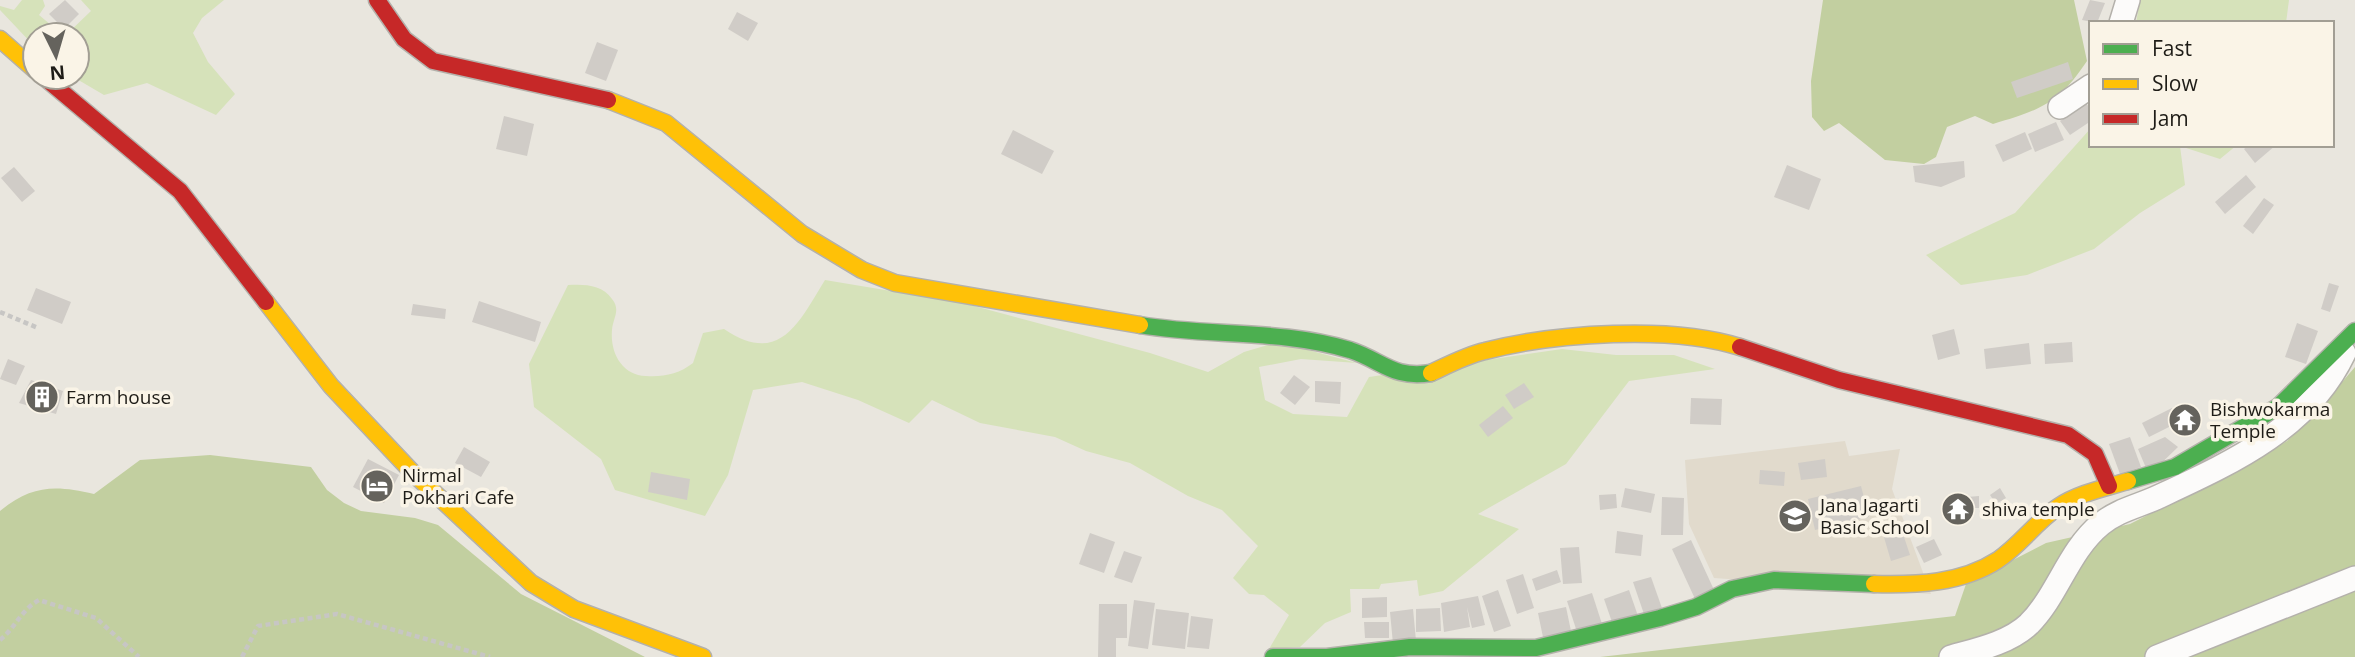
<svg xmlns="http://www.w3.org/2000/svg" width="2355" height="657" font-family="'Open Sans',sans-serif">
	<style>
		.built { fill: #e1dacc }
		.green { fill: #d6e2ba }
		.forest { fill: #c2cfa0 }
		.building { fill: #d0ccc7 }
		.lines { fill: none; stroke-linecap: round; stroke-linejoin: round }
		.street-casing { stroke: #b4b1ab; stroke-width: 26 }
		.fast-casing { stroke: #b4b1ab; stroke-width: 19 }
		.slow-casing { stroke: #b4b1ab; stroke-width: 19 }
		.jam-casing { stroke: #b4b1ab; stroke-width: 19 }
		.path { stroke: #c7c6c4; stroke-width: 4.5; stroke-dasharray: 5 3.5; stroke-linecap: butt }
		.street { stroke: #fcfbfa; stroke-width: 23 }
		.fast { stroke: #4caf50; stroke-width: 16 }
		.slow { stroke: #ffc107; stroke-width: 16 }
		.jam { stroke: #c62828; stroke-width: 16 }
		.labels { text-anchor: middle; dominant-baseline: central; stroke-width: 7; stroke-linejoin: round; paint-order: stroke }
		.poi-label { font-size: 19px; fill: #1e1c17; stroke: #faf4e7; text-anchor: start }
	</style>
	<rect width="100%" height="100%" fill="#e9e6de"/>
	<path class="built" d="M1845 441 1849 456 1900 449 1892 489 1931 594 1714 578 1689 524 1685 460Z"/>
	<g class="green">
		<path d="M22 0H43L45 6 39 15 63 35H35V47L0 10V6L14 10Z"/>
		<path d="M81 0H224L202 18 193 33 208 62 235 94 216 115 147 83 104 95 75 78 77 35H66L91 11Z"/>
		<path d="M2140 0H2289L2286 23H2136Z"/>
		<path d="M2091 128V145H2237L2220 159 2180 146 2185 185 2140 213 2094 249 2027 275 1961 285 1926 255 2015 213Z"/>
		<path d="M825 280 963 303 1150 353 1208 372 1244 352 1278 342 1357 363 1301 359 1259 367 1265 400 1293 414 1347 417 1369 377 1562 349 1616 355H1674L1715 369 1629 381 1566 464 1478 514 1519 529 1443 591 1419 596 1417 580 1381 584 1379 589H1350L1351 612 1325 623 1300 647 1269 649 1289 615 1264 595 1249 594 1233 578 1258 546 1222 510 1188 496 1130 463 1086 451 1055 437 980 423 932 400 909 423 858 400 802 382 753 390 728 475 705 516 615 490 601 459 534 407 529 364 568 285C583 284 602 284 612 299 621 310 613 318 612 330 610 353 622 375 646 376 664 377 679 374 693 363L703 333 724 329C780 367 799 322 825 280Z"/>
	</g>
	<g class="forest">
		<path d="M1823 0H2074L2087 61C2059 103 2041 110 1993 124L1975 116 1947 127 1936 157 1924 164 1885 160 1839 123 1824 131 1812 117 1811 81Z"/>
		<path d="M2355 367V657H1600L1955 616 1966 584 2046 543 2130 524 2250 463 2287 441 2313 416Z"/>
		<path d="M210 455 311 467 327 490 344 503 361 511 415 518 438 525 521 594 645 657H0V511C32 485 55 485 94 494L140 460Z"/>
	</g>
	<g class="building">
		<path d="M65 0 79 14 64 29 49 14Z"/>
		<path d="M2090 0 2105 3 2097 23 2082 20Z"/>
		<path d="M737 12 758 23 748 41 728 29Z"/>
		<path d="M597 42 618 50 606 81 585 73Z"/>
		<path d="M2068 62 2073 79 2017 98 2011 82Z"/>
		<path d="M2086 103 2091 110V121L2070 135 2060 121Z"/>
		<path d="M504 116 534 124 527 156 496 149Z"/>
		<path d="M2056 122 2064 140 2035 152 2028 134Z"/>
		<path d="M1013 130 1054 151 1042 174 1001 154Z"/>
		<path d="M2025 132 2032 149 2003 162 1995 145Z"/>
		<path d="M2249 145H2276L2255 163 2244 149Z"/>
		<path d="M1964 161 1965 177 1941 187 1915 182 1913 166Z"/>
		<path d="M1787 165 1821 179 1809 210 1774 197Z"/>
		<path d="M14 167 35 191 22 202 1 178Z"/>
		<path d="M2246 175 2256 187 2225 214 2215 202Z"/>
		<path d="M2264 198 2274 205 2253 234 2243 226Z"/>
		<path d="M2329 283 2339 286 2330 312 2321 309Z"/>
		<path d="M36 288 71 302 62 324 27 310Z"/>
		<path d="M479 301 541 322 535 342 472 322Z"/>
		<path d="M413 304 446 309 445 319 411 315Z"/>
		<path d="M2297 323 2318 331 2306 364 2285 357Z"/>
		<path d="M1954 329 1960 354 1938 360 1932 335Z"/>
		<path d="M2072 342 2073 362 2045 364 2044 344Z"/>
		<path d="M2029 343 2031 364 1986 369 1984 349Z"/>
		<path d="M8 359 25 366 16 385 0 379Z"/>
		<path d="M1294 375 1310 387 1295 405 1280 393Z"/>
		<path d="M31 380 63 391 56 414 19 403Z"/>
		<path d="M1315 381 1341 382 1340 404 1315 402Z"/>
		<path d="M1524 383 1534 397 1514 409 1505 395Z"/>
		<path d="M1691 398 1722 399 1721 425 1690 424Z"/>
		<path d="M1503 406 1513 418 1488 437 1479 425Z"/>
		<path d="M2172 408 2179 422 2149 437 2142 423Z"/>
		<path d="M2130 437 2141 467 2120 474 2109 444Z"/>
		<path d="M2165 437 2178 447 2149 475 2138 449Z"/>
		<path d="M464 447 490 462 481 477 455 463Z"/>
		<path d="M368 459 399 475 384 503 353 487Z"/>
		<path d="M1825 459 1827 477 1801 480 1798 463Z"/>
		<path d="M1760 470 1785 472 1784 486 1759 484Z"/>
		<path d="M651 472 690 479 687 500 648 492Z"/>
		<path d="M1861 486 1869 517 1815 530 1808 499Z"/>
		<path d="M1625 488 1655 494 1651 513 1621 507Z"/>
		<path d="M2000 488 2006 498 1996 504 1990 495Z"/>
		<path d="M1616 494 1617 508 1600 510 1599 495Z"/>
		<path d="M1979 496V508H1967V497Z"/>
		<path d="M1662 497 1684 498 1683 535H1661Z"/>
		<path d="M1901 528 1910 555 1891 561 1883 534Z"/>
		<path d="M1617 531 1643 535 1641 556 1615 553Z"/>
		<path d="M1090 533 1115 542 1104 573 1079 564Z"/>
		<path d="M1934 539 1942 555 1924 563 1916 547Z"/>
		<path d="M1691 540 1715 592 1696 601 1672 549Z"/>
		<path d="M1579 547 1582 583 1563 584 1560 548Z"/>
		<path d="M1124 551 1142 557 1132 583 1114 577Z"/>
		<path d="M1557 570 1561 582 1536 591 1532 579Z"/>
		<path d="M1523 574 1534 608 1517 614 1506 580Z"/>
		<path d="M1651 577 1663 611 1645 617 1633 582Z"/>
		<path d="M1498 590 1511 626 1494 632 1482 596Z"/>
		<path d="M1629 590 1638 616 1613 625 1604 599Z"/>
		<path d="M1592 593 1602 624 1577 632 1567 601Z"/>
		<path d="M1478 596 1485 625 1472 628 1467 607 1470 627 1444 632 1441 603Z"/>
		<path d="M1387 597V617L1362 618V598Z"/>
		<path d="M1134 600 1155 603 1148 649 1128 646Z"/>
		<path d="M1099 604H1127V638H1116V657H1098Z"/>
		<path d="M1566 607 1572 636 1544 642 1538 613Z"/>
		<path d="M1440 608 1441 631 1416 632V609Z"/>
		<path d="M1156 609 1189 613 1185 649 1152 645Z"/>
		<path d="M1413 609 1416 641 1393 644 1390 612Z"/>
		<path d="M1191 616 1213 619 1209 649 1187 647Z"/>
		<path d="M1364 622H1389V638H1365Z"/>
	</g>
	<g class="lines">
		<defs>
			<g id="street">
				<path d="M2121 23 2128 0"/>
				<path d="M2060 107 2091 86"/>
				<path d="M1951 657C1976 650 2009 643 2029 624 2058 595 2068 551 2101 524 2118 510 2139 506 2158 497 2231 463 2308 429 2344 353"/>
				<path d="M2157 657 2355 578"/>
			</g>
			<g id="fast">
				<path d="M1140 325C1210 337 1281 329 1350 350 1383 361 1393 379 1431 373"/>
				<path d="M2128 481 2175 467 2278 407 2355 331"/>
				<path d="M1273 657H1327L1410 647 1536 648 1660 618 1696 607 1732 589 1774 580 1874 584"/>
			</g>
			<g id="slow">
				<path d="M0 39 35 70"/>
				<path d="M608 100 666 123 802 234 862 270 895 283 1140 325"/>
				<path d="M266 302 331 386 413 473 531 583 574 609 703 657"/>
				<path d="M1431 373C1448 365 1467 355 1485 351 1555 333 1672 325 1740 347"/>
				<path d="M1874 584C1916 585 1961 584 1998 560 2020 545 2036 522 2058 507 2079 493 2105 488 2128 481"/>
			</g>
			<g id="jam">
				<path d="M377 0 404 39 433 61 608 100"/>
				<path d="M44 77 180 191 266 302"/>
				<path d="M1740 347 1839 380 2068 435 2095 454 2109 486"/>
			</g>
		</defs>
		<use href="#street" class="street-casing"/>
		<use href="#fast" class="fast-casing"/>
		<use href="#slow" class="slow-casing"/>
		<use href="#jam" class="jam-casing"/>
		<g class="path">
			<path d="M0 312 38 328"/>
			<path d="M0 640C16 627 21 610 39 600L96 618 139 657"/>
			<path d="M242 657 258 626 337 614 490 657"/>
		</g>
		<use href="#street" class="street"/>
		<use href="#fast" class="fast"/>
		<use href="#slow" class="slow"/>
		<use href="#jam" class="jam"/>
	</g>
	<defs>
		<symbol id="building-disc" viewBox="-11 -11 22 22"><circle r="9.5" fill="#65635d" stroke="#faf4e7"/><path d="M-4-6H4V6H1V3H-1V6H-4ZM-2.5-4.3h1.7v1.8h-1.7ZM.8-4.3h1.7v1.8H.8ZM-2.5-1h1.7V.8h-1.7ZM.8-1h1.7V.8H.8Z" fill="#fff"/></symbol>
		<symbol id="temple-disc" viewBox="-11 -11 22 22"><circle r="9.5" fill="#65635d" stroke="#faf4e7"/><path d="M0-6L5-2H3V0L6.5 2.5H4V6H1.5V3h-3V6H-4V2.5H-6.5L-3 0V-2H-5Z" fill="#fff"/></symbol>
		<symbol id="hotel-disc" viewBox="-11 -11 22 22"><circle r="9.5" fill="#65635d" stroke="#faf4e7"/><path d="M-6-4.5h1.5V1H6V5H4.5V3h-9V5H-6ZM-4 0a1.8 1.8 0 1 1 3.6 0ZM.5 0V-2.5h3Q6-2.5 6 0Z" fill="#fff"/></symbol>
		<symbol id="school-disc" viewBox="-11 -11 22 22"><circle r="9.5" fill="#65635d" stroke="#faf4e7"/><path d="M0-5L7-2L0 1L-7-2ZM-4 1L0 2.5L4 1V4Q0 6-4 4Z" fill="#fff"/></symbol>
	</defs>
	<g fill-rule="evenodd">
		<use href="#building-disc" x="23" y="378" width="38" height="38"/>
		<use href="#temple-disc" x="2166" y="401" width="38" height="38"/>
		<use href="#hotel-disc" x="358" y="467" width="38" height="38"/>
		<use href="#temple-disc" x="1939" y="490" width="38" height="38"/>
		<use href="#school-disc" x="1776" y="497" width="38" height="38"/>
	</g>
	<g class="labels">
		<g class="poi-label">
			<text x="66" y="397">Farm house</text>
			<text x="2210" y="409">Bishwokarma<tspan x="2210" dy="22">Temple</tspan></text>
			<text x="402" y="475">Nirmal<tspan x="402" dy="22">Pokhari Cafe</tspan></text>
			<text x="1820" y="505">Jana Jagarti<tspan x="1820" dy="22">Basic School</tspan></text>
			<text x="1982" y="509">shiva temple</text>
		</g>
	</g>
	<rect x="2089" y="21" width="245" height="126" fill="#faf4e7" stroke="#a29e94" stroke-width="2"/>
	<rect x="2103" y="44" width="35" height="10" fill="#4caf50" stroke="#a29e94" stroke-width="2"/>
	<text x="2152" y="56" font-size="21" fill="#1e1c17">Fast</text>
	<rect x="2103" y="79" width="35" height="10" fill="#ffc107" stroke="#a29e94" stroke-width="2"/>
	<text x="2152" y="91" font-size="21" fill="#1e1c17">Slow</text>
	<rect x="2103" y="114" width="35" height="10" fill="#c62828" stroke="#a29e94" stroke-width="2"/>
	<text x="2152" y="126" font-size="21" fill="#1e1c17">Jam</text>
	<g transform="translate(56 56) rotate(175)"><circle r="33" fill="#faf4e7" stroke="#a29e94" stroke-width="2"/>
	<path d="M0-5L12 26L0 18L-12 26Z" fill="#65635d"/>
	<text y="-10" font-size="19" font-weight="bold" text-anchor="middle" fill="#1e1c17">N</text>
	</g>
</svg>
